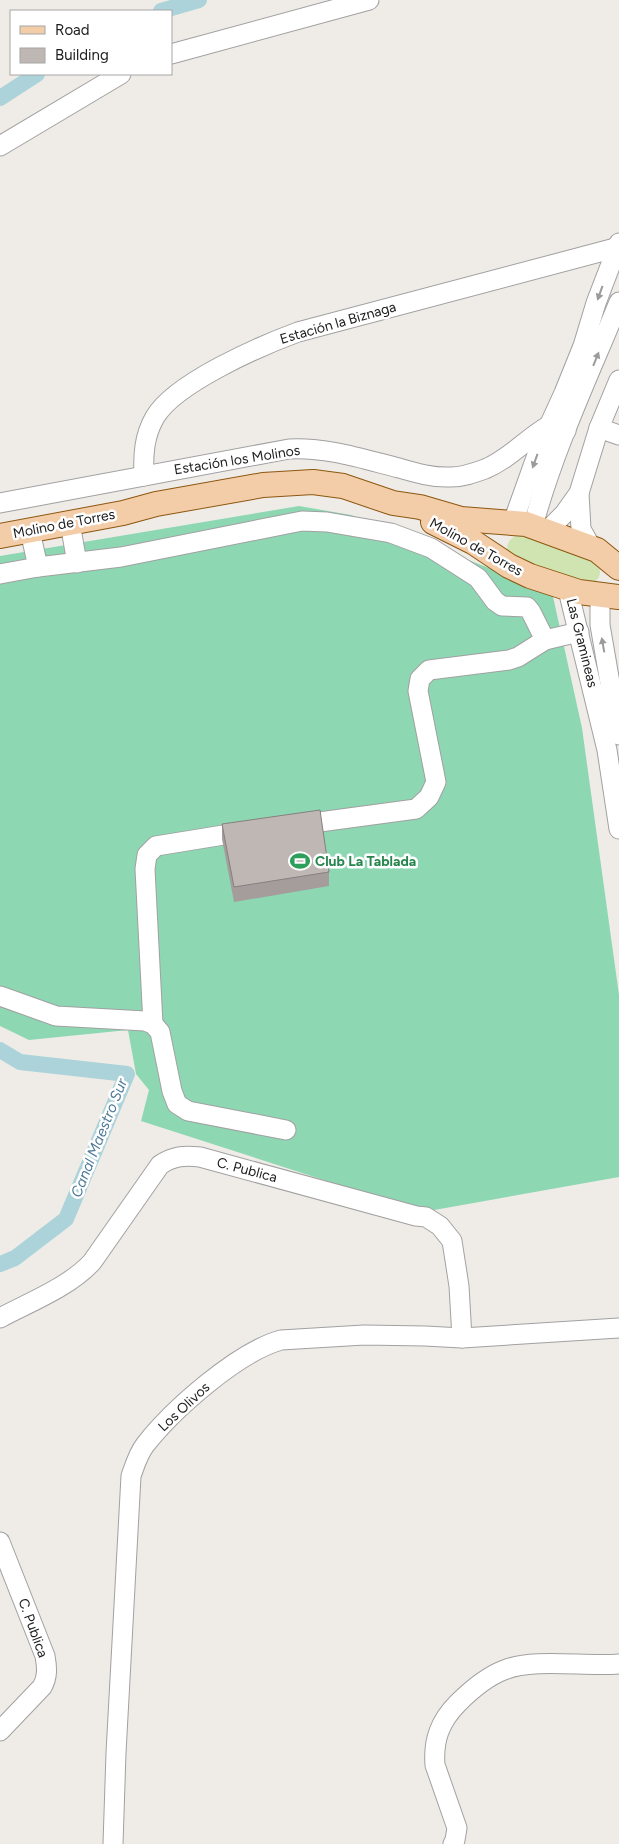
<svg xmlns="http://www.w3.org/2000/svg" width="619" height="1844" font-family="Figtree,sans-serif">
	<style>
		.grass { fill: #d0e4b2 }
		.pitch { fill: #8dd7b3 }
		.lines { fill: none; stroke-linecap: round; stroke-linejoin: round }
		.canal { stroke: #acd3d9; stroke-width: 16 }
		.minor-casing { stroke: #a1a1a1; stroke-width: 21 }
		.major-casing { stroke: #8d570f; stroke-width: 26 }
		.minor { stroke: #fff; stroke-width: 19 }
		.major { stroke: #f3cca8; stroke-width: 24 }
		.wall { fill: #a49d9b }
		.building { fill: #bfb7b4; stroke: #86807e }
		.oneway { fill: #9b9b9b }
		.labels { text-anchor: middle; dominant-baseline: central; stroke-width: 5; stroke-linejoin: round; paint-order: stroke }
		.street-label { font-size: 14px; fill: #202020; stroke: #fff }
		.leisure-label { font-size: 14px; font-weight: bold; fill: #27864d; stroke: #fff; text-anchor: start }
		.water-label { font-size: 15px; font-style: italic; fill: #4e7a98; stroke: #fff }
	</style>
	<rect width="100%" height="100%" fill="#efece7"/>
	<path class="grass" d="M522 534 591 558C604 569 603 579 587 587L508 554C505 543 511 536 522 534Z"/>
	<path class="pitch" d="M299 506 351 515 552 592 582 728 619 995V1177L423 1212 141 1121 149 1090 136 1074 128 1030 29 1040 0 1026V556Z"/>
	<g class="lines">
		<g class="canal">
			<path d="M161 11 199 0"/>
			<path d="M0 98 37 74"/>
			<path d="M0 1050 20 1062 127 1074 66 1219 15 1258 0 1264"/>
		</g>
		<defs>
			<g id="minor">
				<path d="M171 54 369 0"/>
				<path d="M0 146 121 74"/>
				<path d="M599 428 619 435"/>
				<path d="M144 476C143 455 144 436 155 417 175 383 260 346 298 332L619 247"/>
				<path d="M579 493 581 529 591 547"/>
				<path d="M0 503 289 449C327 447 363 459 399 468 416 473 433 478 451 477 463 477 474 473 485 469 509 459 526 439 548 426L566 431"/>
				<path d="M513 522 542 441 564 393 583 346 596 303 619 243"/>
				<path d="M70 523 77 563"/>
				<path d="M533 526C554 449 589 375 619 302"/>
				<path d="M30 531 38 567"/>
				<path d="M547 531 564 514 579 493 599 428 619 380"/>
				<path d="M0 574 38 567 121 557 302 521 327 522 391 533 431 548 478 578 495 601 502 606 527 607 531 612 545 640"/>
				<path d="M568 590 607 750 619 829"/>
				<path d="M602 596 600 604V625L619 735"/>
				<path d="M297 825 416 809 429 797 436 782 418 691 420 679 429 670 509 660 518 657 545 640 579 632"/>
				<path d="M0 996 56 1016 145 1021 153 1024 160 1032 172 1091 177 1104 188 1111 286 1130"/>
				<path d="M153 1024 145 869 147 855 156 846 248 831"/>
				<path d="M0 1318C30 1302 69 1287 92 1262L160 1165C173 1156 185 1155 200 1157L416 1216 426 1217 440 1226 452 1241 459 1286 462 1338"/>
				<path d="M0 1542 45 1656C47 1667 48 1677 42 1687L0 1731"/>
				<path d="M113 1844 116 1753 131 1476C135 1465 138 1454 145 1445 173 1409 238 1352 281 1340L364 1335 425 1336 462 1338 619 1328"/>
				<path d="M453 1844 455 1840 457 1828 435 1765C433 1740 440 1721 458 1703 471 1690 486 1677 504 1670 534 1658 585 1667 619 1664"/>
			</g>
			<g id="major">
				<path d="M433 522 473 542 509 566 530 576 579 592 619 597"/>
				<path d="M0 536 123 513 156 504 263 485 313 482 343 486 393 503 420 507 461 519 526 524 597 550 619 568"/>
			</g>
		</defs>
		<use href="#minor" class="minor-casing"/>
		<use href="#major" class="major-casing"/>
		<use href="#minor" class="minor"/>
		<use href="#major" class="major"/>
	</g>
	<path class="wall" d="M222 824 329 872V886L234 902 222 839Z"/>
	<path class="building" d="M320 810 329 872 234 887 222 824Z"/>
	<defs><path id="oneway-solid" d="M-6-.8H1V-3.2L6.5 0L1 3.2V.8H-6Z" transform="scale(1.25)"/></defs>
	<g class="oneway">
		<use href="#oneway-solid" transform="translate(600 293) rotate(110)"/>
		<use href="#oneway-solid" transform="translate(596 359) rotate(-68)"/>
		<use href="#oneway-solid" transform="translate(535 461) rotate(110)"/>
		<use href="#oneway-solid" transform="translate(603 645) rotate(-100)"/>
	</g>
	<defs>
		<symbol id="stadium-bare" viewBox="-9 -9 18 18"><path d="M0-5a6.5 5 0 1 0 0 10a6.5 5 0 1 0 0-10ZM-3.5-1.8h7v3.6h-7Z" fill="#2e9e5b" stroke="#fff" stroke-width="2.5" paint-order="stroke"/></symbol>
	</defs>
	<g fill-rule="evenodd">
		<use href="#stadium-bare" x="286" y="847" width="28" height="28"/>
	</g>
	<g class="labels">
		<g class="street-label">
			<text transform="translate(338 323) rotate(-16)">Estación la Biznaga</text>
			<text transform="translate(237 460) rotate(-9)">Estación los Molinos</text>
			<text transform="translate(64 524) rotate(-11)">Molino de Torres</text>
			<text transform="translate(476 547) rotate(29)">Molino de Torres</text>
			<text transform="translate(582 643) rotate(76)">Las Gramineas</text>
			<text transform="translate(247 1170) rotate(15)">C. Publica</text>
			<text transform="translate(184 1407) rotate(-43)">Los Olivos</text>
			<text transform="translate(33 1628) rotate(70)">C. Publica</text>
		</g>
		<g class="leisure-label">
			<text x="315" y="861">Club La Tablada</text>
		</g>
		<g class="water-label">
			<text transform="translate(99 1138) rotate(-68)">Canal Maestro Sur</text>
		</g>
	</g>
	<rect x="10" y="10" width="162" height="65" fill="#ffffff" stroke="#a6a6a6"/>
	<rect x="20" y="26" width="25" height="8" fill="#f3cca8" stroke="#a6a6a6"/>
	<text x="55" y="35" font-size="15" fill="#202020">Road</text>
	<rect x="20" y="48" width="25" height="15" fill="#bfb7b4" stroke="#a6a6a6"/>
	<text x="55" y="60" font-size="15" fill="#202020">Building</text>
</svg>
